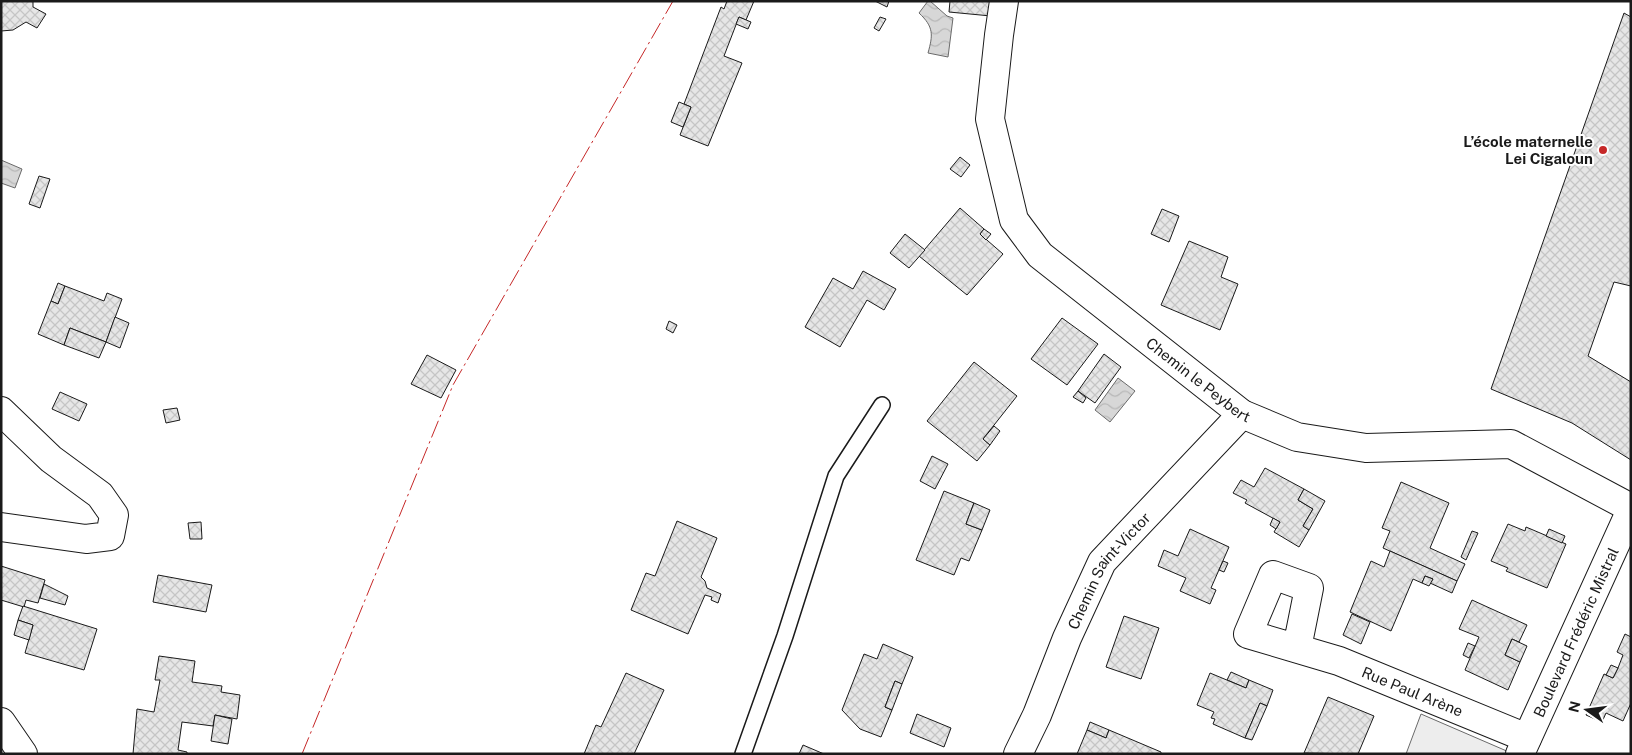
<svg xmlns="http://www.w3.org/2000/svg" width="1632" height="755" font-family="'Public Sans',sans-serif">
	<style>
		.built { fill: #ededed; stroke: #6a6a6a }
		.water { fill: url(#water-waves); stroke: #6a6a6a }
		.building { fill: url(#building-cross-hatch); stroke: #1a1a1a }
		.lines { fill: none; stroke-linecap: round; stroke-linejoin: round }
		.lane-casing { stroke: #1a1a1a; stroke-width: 18 }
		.street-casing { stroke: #1a1a1a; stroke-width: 30 }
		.lane { stroke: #fff; stroke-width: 15 }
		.street { stroke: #fff; stroke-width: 28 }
		.power { stroke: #c62828; stroke-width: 1; stroke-dasharray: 18 4 2.5 4; stroke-linecap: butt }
		.poi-dot { fill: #c62828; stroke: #fff; stroke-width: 2 }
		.labels { text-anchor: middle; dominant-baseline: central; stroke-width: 4; stroke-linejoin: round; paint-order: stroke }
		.poi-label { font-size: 15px; font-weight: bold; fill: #1a1a1a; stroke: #fff; text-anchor: end }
		.street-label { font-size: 15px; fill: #1a1a1a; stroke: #fff }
	</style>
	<defs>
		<pattern id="water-waves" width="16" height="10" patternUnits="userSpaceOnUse" patternTransform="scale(1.25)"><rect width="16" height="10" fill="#d7d7d7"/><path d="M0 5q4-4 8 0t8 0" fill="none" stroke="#b8b8b8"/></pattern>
		<pattern id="building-cross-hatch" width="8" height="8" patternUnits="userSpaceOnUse" patternTransform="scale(1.25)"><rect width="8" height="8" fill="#e6e6e6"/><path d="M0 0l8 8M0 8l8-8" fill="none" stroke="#c5c5c5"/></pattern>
	</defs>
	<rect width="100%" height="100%" fill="#fff"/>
	<path class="built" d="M1421 714 1509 752 1508 754H1406Z"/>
	<g class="water">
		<path d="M928 1H930L947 16 953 18 948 57 928 53C933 35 934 27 919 13Z"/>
		<path d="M1 160 22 169 15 188 1 183Z"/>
		<path d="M1118 378 1135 391 1110 422 1095 410Z"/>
	</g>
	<g class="building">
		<path d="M1 1H33V7L46 14 37 28 26 22 13 30 1 31Z"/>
		<path d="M727 1H754L746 20 739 17 724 56 742 63 708 146 680 135 691 107 684 104 721 7 724 9Z"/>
		<path d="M875 1H889L887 7Z"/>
		<path d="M950 1H993L991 16 949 12Z"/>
		<path d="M1624 13 1631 17V286L1614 282 1588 356 1631 382V460L1572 423 1491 389Z"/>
		<path d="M739 17 751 22 748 29 736 24Z"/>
		<path d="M880 17 886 19 879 31 874 28Z"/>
		<path d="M679 102 691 107 683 127 671 122Z"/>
		<path d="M960 157 970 165 961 177 950 169Z"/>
		<path d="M39 176 50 179 40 208 29 204Z"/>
		<path d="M960 208 984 229 980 234 1003 254 967 295 919 256Z"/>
		<path d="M1162 209 1179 216 1169 242 1151 234Z"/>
		<path d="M984 229 991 234 986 240 980 234Z"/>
		<path d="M905 234 925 250 909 268 890 253Z"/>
		<path d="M1189 241 1228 257 1221 277 1238 284 1220 330 1161 305Z"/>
		<path d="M863 271 896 289 884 310 867 300 840 347 805 327 833 278 853 289Z"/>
		<path d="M58 283 65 286 58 304 51 301Z"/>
		<path d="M65 286 104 301 107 293 122 299 106 342 70 328 64 345 38 334 51 301 58 304Z"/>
		<path d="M115 317 129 323 120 348 106 342Z"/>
		<path d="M1062 318 1098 344 1067 385 1031 359Z"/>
		<path d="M669 321 677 325 673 333 666 329Z"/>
		<path d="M70 328 106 342 99 358 64 345Z"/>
		<path d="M1104 354 1121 367 1095 403 1078 391Z"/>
		<path d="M427 355 456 370 441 398 411 384Z"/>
		<path d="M974 362 1017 396 983 439 990 445 977 461 927 421Z"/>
		<path d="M1078 391 1086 398 1083 403 1073 397Z"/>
		<path d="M60 392 87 404 79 421 52 409Z"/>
		<path d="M177 408 180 420 166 423 163 410Z"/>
		<path d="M994 426 1000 431 990 445 983 439Z"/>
		<path d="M932 456 948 464 935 489 920 481Z"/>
		<path d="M1265 468 1304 489 1298 500 1313 509 1303 526 1309 530 1299 547 1274 532 1280 522 1245 503 1247 500 1233 493 1241 480 1254 487Z"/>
		<path d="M1401 482 1449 503 1430 548 1465 564 1457 581 1383 548 1390 531 1382 528Z"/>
		<path d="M1304 489 1325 501 1309 530 1303 526 1313 509 1298 500Z"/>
		<path d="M944 491 974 503 966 524 982 530 969 561 961 558 954 575 916 560Z"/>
		<path d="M974 503 990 510 982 530 966 524Z"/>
		<path d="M1273 518 1280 522 1276 529 1270 525Z"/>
		<path d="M677 521 717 538 701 577 705 581 707 588 721 594 718 603 711 600 712 597 705 595 688 634 631 610 646 573 655 576Z"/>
		<path d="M201 522 202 539H190L188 523Z"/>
		<path d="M1508 524 1525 531 1526 527 1566 544 1547 588 1506 571 1508 568 1491 561Z"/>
		<path d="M1190 529 1229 547 1211 588 1216 590 1210 604 1180 591 1186 578 1158 566 1164 550 1178 556Z"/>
		<path d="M1549 529 1565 536 1562 543 1546 536Z"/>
		<path d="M1472 531 1478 533 1466 560 1461 557Z"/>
		<path d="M1390 551 1457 581 1452 593 1430 583 1433 579 1425 576 1422 583 1413 579 1391 631 1350 612 1371 561 1384 567Z"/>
		<path d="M1223 561 1228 563 1224 572 1219 570Z"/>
		<path d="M1 566 45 580 38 603 26 600 24 607 1 600Z"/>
		<path d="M158 575 212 585 206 612 153 602Z"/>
		<path d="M1425 576 1433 579 1429 586 1422 583Z"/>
		<path d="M44 584 68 596 65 605 40 598Z"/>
		<path d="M1472 600 1527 625 1519 642 1512 639 1505 655 1520 662 1508 690 1465 670 1479 637 1459 629Z"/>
		<path d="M23 606 97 629 84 670 25 653 33 625 18 620Z"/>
		<path d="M1352 614 1370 622 1361 644 1343 635Z"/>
		<path d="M1124 616 1159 628 1141 679 1106 667Z"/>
		<path d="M18 620 33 625 29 640 14 635Z"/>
		<path d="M1625 634 1631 637V703L1623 721 1606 713 1602 722 1586 715 1604 674 1613 678 1618 668 1623 655 1617 652Z"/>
		<path d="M1512 639 1527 646 1520 662 1505 655Z"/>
		<path d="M1468 643 1475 646 1469 658 1463 655Z"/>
		<path d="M883 644 913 657 902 684 895 681 885 707 892 710 881 737 860 729 842 710 864 654 877 659Z"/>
		<path d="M159 656 195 661 192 682 222 686 221 692 240 695 237 719 215 715 213 726 182 722 178 750 187 752V754H133L137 709 154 712 160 680H155Z"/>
		<path d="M1611 665 1618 668 1613 678 1606 675Z"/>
		<path d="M1231 672 1249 680 1246 688 1227 680Z"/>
		<path d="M626 673 664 690 634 754H584L596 725 601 727Z"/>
		<path d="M1210 673 1246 688 1249 680 1273 690 1267 706 1260 703 1245 738 1213 724 1215 719 1211 718 1214 712 1197 705Z"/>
		<path d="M895 681 902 684 892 710 885 707Z"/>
		<path d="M1328 697 1374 716 1358 754 1304 753Z"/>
		<path d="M1260 703 1267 706 1252 740 1245 738Z"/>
		<path d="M917 714 951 728 944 747 910 733Z"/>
		<path d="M215 715 232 719 228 744 211 741Z"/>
		<path d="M1090 722 1109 730 1106 738 1087 730Z"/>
		<path d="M1087 730 1106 738 1109 730 1161 752V754H1077Z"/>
		<path d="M803 745 824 754H799Z"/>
	</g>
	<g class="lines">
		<defs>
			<path id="lane" d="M743 754 785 636 836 476 882 405"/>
			<g id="street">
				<path id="s1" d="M1004 1 999 35 990 119 1014 220 1040 255 1242 414 1297 437 1366 448 1511 444 1631 508"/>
				<path d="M1 411 51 459 100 495 114 515 110 536 86 539 1 527"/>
				<path id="s2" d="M1297 648 1309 588 1273 575 1248 634 1339 661 1527 738"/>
				<path d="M1 722 23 754"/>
				<path id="s3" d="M1018 754 1037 715 1067 638 1102 562 1242 414"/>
				<path id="s4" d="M1520 754 1631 510"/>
			</g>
		</defs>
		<use href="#lane" class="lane-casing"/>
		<use href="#street" class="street-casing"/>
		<use href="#lane" class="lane"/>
		<use href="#street" class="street"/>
		<path class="power" d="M302 754 453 385 673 1"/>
	</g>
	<circle class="poi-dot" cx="1603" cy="150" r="5"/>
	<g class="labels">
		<g class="poi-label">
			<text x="1593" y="141">L’école maternelle<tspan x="1593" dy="17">Lei Cigaloun</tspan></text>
		</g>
		<g class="street-label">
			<text stroke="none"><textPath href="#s1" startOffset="468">Chemin le Peybert</textPath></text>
			<text stroke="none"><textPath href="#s3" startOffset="206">Chemin Saint-Victor</textPath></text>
			<text stroke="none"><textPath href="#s4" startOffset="134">Boulevard Frédéric Mistral</textPath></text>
			<text stroke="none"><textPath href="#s2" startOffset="338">Rue Paul Arène</textPath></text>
		</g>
	</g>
	<rect width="1632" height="755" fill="none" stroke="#1a1a1a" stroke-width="5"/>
	<g transform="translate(1587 710) rotate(284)" stroke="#ffffff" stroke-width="4" paint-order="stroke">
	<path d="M0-4L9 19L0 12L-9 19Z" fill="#1a1a1a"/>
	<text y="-8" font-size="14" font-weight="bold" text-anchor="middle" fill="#1a1a1a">N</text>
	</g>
</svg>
